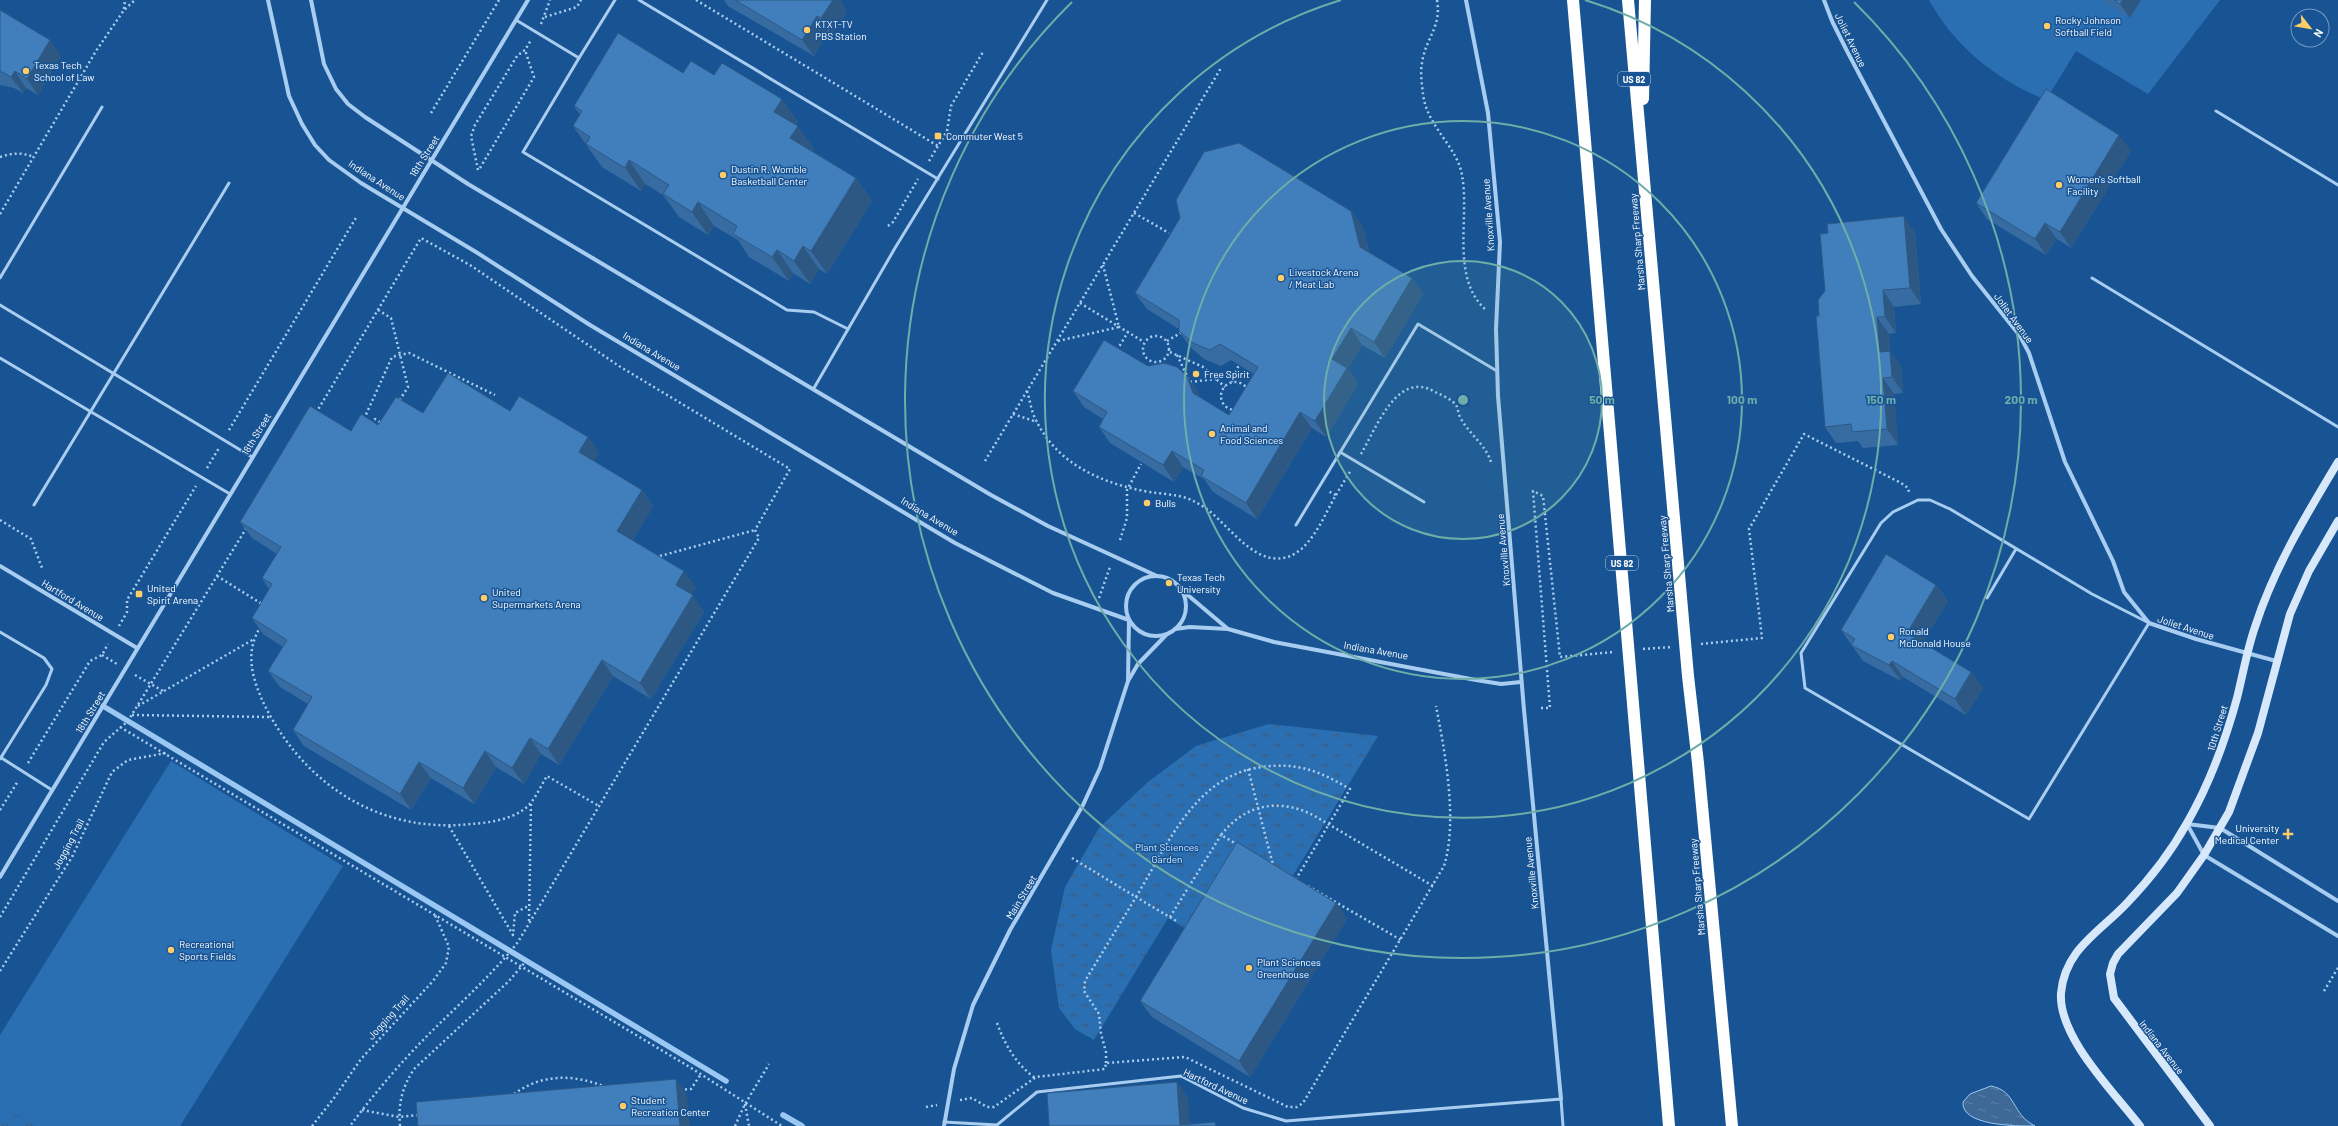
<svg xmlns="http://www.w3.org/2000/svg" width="2338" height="1126" font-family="Barlow,sans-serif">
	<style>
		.grass { fill: url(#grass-tufts) }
		.garden { fill: #2b6fb3 }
		.water { fill: url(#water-ripples); stroke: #9bc8f3 }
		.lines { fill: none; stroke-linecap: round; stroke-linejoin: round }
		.stream { stroke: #9bc8f3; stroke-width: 5.5 }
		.path { stroke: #a9cdf0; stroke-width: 2.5; stroke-dasharray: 2 3; stroke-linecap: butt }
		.lane { stroke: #a9cdf0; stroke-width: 3 }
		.street { stroke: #a9cdf0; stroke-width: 4 }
		.secondary { stroke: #d7e8fb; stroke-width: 8 }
		.highway { stroke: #fff; stroke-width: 12 }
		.wall { fill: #376ca2 }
		.shaded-wall { fill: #2d5884 }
		.building { fill: #407ebc; stroke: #2d5884 }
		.ring { fill: none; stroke: #6fada8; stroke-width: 2 }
		.poi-dot { fill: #ffcc68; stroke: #185494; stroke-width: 1.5 }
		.labels { text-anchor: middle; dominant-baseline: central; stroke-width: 3; stroke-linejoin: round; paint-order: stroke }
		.shield { fill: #185494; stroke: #baccdf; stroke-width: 1 }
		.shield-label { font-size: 9px; font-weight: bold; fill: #fff }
		.poi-label { font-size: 10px; fill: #fff; stroke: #185494; text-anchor: start }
		.street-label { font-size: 10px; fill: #fff; stroke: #185494 }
		.park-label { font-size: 10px; fill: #d0e6fb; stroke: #185494 }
		.centre { fill: #6fada8; stroke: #185494; stroke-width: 2 }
		.ring-label { font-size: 12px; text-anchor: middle; font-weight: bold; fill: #6fada8; stroke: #185494; stroke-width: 3; stroke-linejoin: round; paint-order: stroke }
	</style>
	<defs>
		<pattern id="grass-tufts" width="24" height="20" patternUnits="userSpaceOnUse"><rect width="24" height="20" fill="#2b6fb3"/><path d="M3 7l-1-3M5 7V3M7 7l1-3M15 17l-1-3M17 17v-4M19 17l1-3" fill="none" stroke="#3f5a75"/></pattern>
		<pattern id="water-ripples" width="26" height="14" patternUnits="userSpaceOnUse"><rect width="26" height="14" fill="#3e6997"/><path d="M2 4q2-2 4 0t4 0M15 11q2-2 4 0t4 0" fill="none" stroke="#5b80a7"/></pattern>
	</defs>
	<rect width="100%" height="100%" fill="#185494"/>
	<g class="grass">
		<path d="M1269 724 1378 736 1292 877 1193 933 1168 918 1094 1040 1075 1029 1059 1008 1051 950 1065 887 1099 828 1148 782 1196 746Z"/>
		<path d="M0 1105 35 1126H0Z"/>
	</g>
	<g class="garden">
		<path d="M1929 0H2220L2148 94 2076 51 2046 100C1997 80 1955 47 1929 0Z"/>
		<path d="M171 761 343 866 180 1126H35L0 1105V1035Z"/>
	</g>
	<path class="water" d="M1991 1086C2017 1091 2011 1114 2035 1126 2016 1126 1961 1126 1963 1102L1970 1094Z"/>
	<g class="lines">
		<g class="stream">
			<path d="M103 706 726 1081"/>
			<path d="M783 1115 802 1126"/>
		</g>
		<g class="path">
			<path d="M696 0 938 146"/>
			<path d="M1437 0C1442 27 1425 39 1422 63 1420 72 1422 85 1423 94 1427 127 1457 146 1462 175 1470 218 1450 278 1486 310"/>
			<path d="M124 9 125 0"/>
			<path d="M545 17 577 7 581 0"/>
			<path d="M541 24 550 0"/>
			<path d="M431 113 499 0"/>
			<path d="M0 157C13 153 21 152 34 157"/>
			<path d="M929 161 947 131 951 106 983 52"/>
			<path d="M480 168 534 77 525 50"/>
			<path d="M478 170 471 136 475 125 517 56 525 50 531 40"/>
			<path d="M1134 213 1169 233"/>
			<path d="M0 214 96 51 124 10 135 0"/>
			<path d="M888 226 893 222 918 179"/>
			<path d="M1080 303 1144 342"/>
			<path d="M378 310 391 318 408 387 399 401"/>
			<circle cx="1156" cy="349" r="13"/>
			<path d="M1058 341 1119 327 1103 265"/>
			<path d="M1167 341 1182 332"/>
			<path d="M1117 350 1128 332"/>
			<path d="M1170 352 1203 367 1225 387"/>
			<path d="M1177 355 1188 378"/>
			<path d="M1190 382 1216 379"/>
			<path d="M1232 382 1240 362"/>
			<circle cx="1235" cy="396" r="14"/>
			<path d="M1027 391C1030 400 1031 410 1035 418 1055 462 1098 482 1144 491 1164 495 1181 493 1199 504 1225 518 1250 564 1283 558 1310 554 1324 515 1336 495L1328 491"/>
			<path d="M316 413 421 238 470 265 619 366 790 469 755 530 759 538 518 942C492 975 459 1004 429 1034 401 1062 374 1094 350 1126"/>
			<path d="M1013 414 1037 422"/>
			<path d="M364 419 392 357 409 353 495 395"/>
			<path d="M372 424 375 419 383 424"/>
			<path d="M229 430 357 216"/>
			<path d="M1361 454C1376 429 1397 369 1435 392 1442 395 1451 399 1456 405 1458 408 1458 413 1460 417 1468 433 1486 445 1491 462"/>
			<path d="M985 461 1221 68"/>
			<path d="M207 468 219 448"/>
			<path d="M1336 495 1351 470"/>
			<path d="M0 520 31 539 42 568"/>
			<path d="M1120 540 1127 518V490L1141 464"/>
			<path d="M660 556 755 530"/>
			<path d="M217 576 262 604"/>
			<path d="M1099 598 1110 567"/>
			<path d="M119 626 127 612V600L196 486"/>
			<path d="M261 626C244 652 252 679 265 706 305 785 380 834 471 824 487 823 509 820 523 810 534 803 540 787 547 776L599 806"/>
			<path d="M1701 644 1762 638 1749 529 1804 434 1901 483 1908 488 1909 492"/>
			<path d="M1643 649 1672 647"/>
			<path d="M102 655 117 664"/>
			<path d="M135 675 163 691"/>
			<path d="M138 706 254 639"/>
			<path d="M1541 708H1550L1533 491 1543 496 1560 657 1614 652"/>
			<path d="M132 715 270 717"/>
			<path d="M120 727 688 1066 782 1126"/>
			<path d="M28 763 90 661 102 655 108 644"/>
			<path d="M1248 769 1273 865"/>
			<path d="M0 810 18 781"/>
			<path d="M449 826 513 935 515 913 530 905"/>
			<path d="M1238 845 1221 835C1245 804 1279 798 1313 815L1433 886"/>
			<path d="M1072 858 1136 897C1167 846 1195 775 1262 767 1298 762 1319 771 1350 789L1296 879"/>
			<path d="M1308 886 1401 940"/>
			<path d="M0 917 104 742 128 721 247 527"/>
			<path d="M1170 917 1221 835"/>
			<path d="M529 921 531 802"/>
			<path d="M0 971 72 857 112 772 128 760 166 753"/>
			<path d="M2324 991 2338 968"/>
			<path d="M997 1023C1005 1045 1016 1064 1035 1078"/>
			<path d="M1106 1063V1052L1101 1034 1099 1014 1084 991 1085 981 1136 897 1178 922"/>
			<path d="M680 1090 691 1089 701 1074"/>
			<path d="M514 1094C541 1074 573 1074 603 1086"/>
			<path d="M960 1100 972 1098 987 1107H994L1036 1077 1105 1069 1106 1063 1185 1057 1288 1107H1297L1303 1103 1444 866C1458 821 1445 752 1436 706"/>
			<path d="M745 1104 749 1126"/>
			<path d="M926 1107 937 1105"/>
			<path d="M362 1110 399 1117 419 1115"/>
			<path d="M312 1126 334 1098 361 1059 433 981 446 963 449 947 435 915"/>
			<path d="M400 1126C398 1103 402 1088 414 1069L509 981 526 961"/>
			<path d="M735 1126 745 1104 769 1064"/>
		</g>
		<g class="lane">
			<path d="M639 0 938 179"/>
			<path d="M516 20 579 58 523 152 787 310 814 312 848 329"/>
			<path d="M579 58 615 0"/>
			<path d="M2216 111 2338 185"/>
			<path d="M0 278 102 107"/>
			<path d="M2092 278 2338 427"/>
			<path d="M0 305 252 457"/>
			<path d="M0 358 230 494"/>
			<path d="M814 388 895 248 1047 0"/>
			<path d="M1340 452 1424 502"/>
			<path d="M1918 500H1930L1950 509 2092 594 2149 623 2029 819 1805 688 1801 653 1881 523 1893 512Z"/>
			<path d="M34 505 229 183"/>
			<path d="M1296 525 1418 324 1497 371"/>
			<path d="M1987 598 2016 549"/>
			<path d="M0 632 44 658 52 669 46 685 0 759"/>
			<path d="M0 757 52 790"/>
			<path d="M944 1122 997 1125 1037 1092 1181 1076 1243 1108 1286 1121 1561 1099 1563 1126"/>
		</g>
		<g class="street">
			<path d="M268 0 289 96 302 124 315 145 329 160 361 183 476 252 590 325 955 543 1053 593 1129 620 1128 681"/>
			<path d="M311 0 324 64 336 89 348 104 365 117 468 184 991 495 1048 526 1157 576"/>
			<path d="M1466 0 1488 113 1500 242 1496 329 1498 396 1524 710 1561 1099"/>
			<path d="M1824 0 1832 21 1847 51 1941 229 1972 276 2020 336 2029 353 2065 462 2113 561 2124 592 2149 623 2196 639 2276 661"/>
			<path d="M0 566 137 648"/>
			<circle cx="1156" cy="606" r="30"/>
			<path d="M1183 591 1228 629"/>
			<path d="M1175 629 1190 627 1228 629 1274 642 1476 680 1501 684 1521 682"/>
			<path d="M2187 824 2204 855 2338 936"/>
			<path d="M2187 824 2220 828 2338 901"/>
			<path d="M0 877 528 0"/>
			<path d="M944 1126 954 1069 973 1005 1010 930 1083 805 1100 768 1128 681 1138 664 1167 634"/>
		</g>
		<g class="secondary">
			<path d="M2140 1126C2114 1092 2058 1037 2061 993 2065 949 2100 932 2127 903 2150 879 2171 852 2187 823 2210 783 2225 742 2237 698 2243 674 2247 650 2255 627 2274 568 2306 515 2338 462"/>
			<path d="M2210 1126 2114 998 2110 974 2113 963 2118 954 2177 893 2204 855 2229 812 2258 733 2290 614 2309 571 2338 521"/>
		</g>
		<g class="highway">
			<path d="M1573 0 1669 1126"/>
			<path d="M1628 0 1688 676 1698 763 1732 1126"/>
			<path d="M1643 99 1645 0"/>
		</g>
	</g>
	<g class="wall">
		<path d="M724 0H840L847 11 832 35 828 32 814 56 728 6Z"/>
		<path d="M2104 0H2141L2130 18 2106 3Z"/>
		<path d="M0 10 61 56 38 95 26 88 23 93 14 88 0 85Z"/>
		<path d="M683 73 714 75 782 99 798 122 796 125 814 149 813 152 856 178 872 201 827 274 819 269 810 284 793 273 789 281 749 257 738 240 714 226 708 235 679 217 663 195 645 184 641 191 602 167 573 126 580 115 574 106Z"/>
		<path d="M2131 151 2071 248 2057 239 2046 255 1987 219 1976 203Z"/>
		<path d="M1351 211 1363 227 1369 252 1412 278 1423 294 1385 358 1362 345 1348 368 1358 384 1326 437 1312 428 1257 519 1213 492 1204 479 1183 467 1174 482 1110 443 1099 427 1103 419 1084 407 1073 391 1148 366 1187 376 1198 392 1200 398 1229 415 1254 374 1231 360 1221 366 1204 359 1190 347 1179 331V329L1147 309 1135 293Z"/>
		<path d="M1915 233 1921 304 1894 307 1896 333 1889 334 1890 351 1901 367 1903 393 1894 394 1898 445 1863 448 1858 441 1836 443 1825 427 1819 316Z"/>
		<path d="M510 411 588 437 599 453 594 461 642 490 653 506 633 540 696 587 691 594 704 612 651 699 613 676 559 765 541 754 524 784 496 767 474 804 431 778 411 810 304 746 293 730 308 704 280 687 268 671 283 647 263 634 252 618 269 589 262 578 277 554 252 538 240 522 351 431 378 425 423 413Z"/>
		<path d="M1936 585 1948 601 1922 643 1983 688 1966 715 1903 677 1901 681 1863 661 1841 630Z"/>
		<path d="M1336 903 1347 919 1250 1077 1152 1017 1140 1001Z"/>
	</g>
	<g class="shaded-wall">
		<path d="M833 0H840L847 11 832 35 821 18Z"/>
		<path d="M2123 0H2141L2130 18 2120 4Z"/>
		<path d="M817 16 828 32 814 56 802 40Z"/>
		<path d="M50 40 61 56 38 95 27 79Z"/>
		<path d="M15 71 26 88 23 93 11 77Z"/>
		<path d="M782 99 798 122 791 135 774 112Z"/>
		<path d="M798 126 814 149 807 162 790 138Z"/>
		<path d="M2119 135 2131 151 2071 248 2060 232Z"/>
		<path d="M629 160 645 184 641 191 625 168Z"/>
		<path d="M856 178 872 201 827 274 811 251Z"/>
		<path d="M698 202 714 226 708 235 692 212Z"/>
		<path d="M1351 211 1363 227 1371 263 1360 247Z"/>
		<path d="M1904 216 1915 233 1921 304 1910 288Z"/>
		<path d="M2045 223 2057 239 2046 255 2035 239Z"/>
		<path d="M803 246 819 269 810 284 794 261Z"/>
		<path d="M777 250 793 273 789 281 772 257Z"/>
		<path d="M1412 278 1423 294 1385 358 1374 342Z"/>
		<path d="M1883 290 1894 307 1896 333 1885 317Z"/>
		<path d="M1877 317 1889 334 1890 351 1901 367 1903 393 1892 377 1880 352Z"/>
		<path d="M1351 328 1362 345 1348 368 1358 384 1326 437 1315 421 1332 359Z"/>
		<path d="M1187 376 1198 392 1204 410 1193 393Z"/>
		<path d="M1883 378 1894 394 1898 445 1887 429Z"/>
		<path d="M1300 412 1312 428 1257 519 1246 503Z"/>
		<path d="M588 437 599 453 590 468 579 452Z"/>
		<path d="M1172 451 1183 467 1174 482 1163 465Z"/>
		<path d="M642 490 653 506 629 547 617 531Z"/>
		<path d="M684 571 696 587 687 601 676 585Z"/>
		<path d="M1936 585 1948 601 1918 650 1907 633Z"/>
		<path d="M693 595 704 612 651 699 640 683Z"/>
		<path d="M602 660 613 676 559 765 548 749Z"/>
		<path d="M1892 661 1903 677 1901 681 1889 665Z"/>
		<path d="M1971 672 1983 688 1966 715 1955 699Z"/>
		<path d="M530 738 541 754 524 784 512 768Z"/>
		<path d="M485 751 496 767 474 804 463 788Z"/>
		<path d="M419 762 431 778 411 810 400 794Z"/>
		<path d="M1336 903 1347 919 1250 1077 1239 1061Z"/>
		<path d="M676 1079 687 1095 690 1126H680Z"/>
		<path d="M1177 1082 1188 1098 1190 1126 1180 1125Z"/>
	</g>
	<g class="building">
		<path d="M735 0H833L821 18 817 16 802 40Z"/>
		<path d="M2114 0H2123L2120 4Z"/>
		<path d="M0 10 50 40 27 79 15 71 11 77 2 72H0Z"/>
		<path d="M618 33 683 73 691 61 714 75 722 63 782 99 774 112 798 126 790 138 856 178 811 251 803 246 794 261 777 250 772 257 733 234 737 226 698 202 692 212 663 194 669 185 629 160 625 168 586 144 590 137 573 126 582 111 574 106Z"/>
		<path d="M2046 89 2119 135 2060 232 2045 223 2035 239 1976 203Z"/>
		<path d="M1239 143 1351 211 1360 247 1412 278 1374 342 1351 328 1332 359 1347 368 1315 421 1300 412 1246 503 1201 476 1204 470 1172 451 1163 465 1099 427 1107 412 1073 391 1104 340 1148 366 1164 363 1177 367 1187 376 1193 393 1229 415 1258 367 1220 344 1210 350 1193 343 1179 331V320L1135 293 1180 218 1176 200 1204 152Z"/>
		<path d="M1904 216 1910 288 1883 290 1885 317H1877L1880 352 1890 351 1892 377 1883 378 1887 429 1852 432 1851 424 1825 427 1816 316H1819L1818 300 1825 291 1820 234 1828 233 1827 224Z"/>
		<path d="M448 373 510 411 519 396 588 437 579 452 642 490 617 531 684 571 676 585 693 595 640 683 602 660 548 749 530 738 512 768 485 751 463 788 419 762 400 794 293 730 312 697 268 671 287 640 252 618 272 584 262 578 281 547 240 522 310 406 351 431 361 414 378 425 396 397 423 413Z"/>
		<path d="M1886 554 1936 585 1907 633 1971 672 1955 699 1892 661 1889 665 1851 645 1855 639 1841 630Z"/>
		<path d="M1237 842 1336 903 1239 1061 1140 1001Z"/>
		<path d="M676 1079 680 1126H418L416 1102Z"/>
		<path d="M1177 1082 1180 1125 1215 1122 1216 1126H1049L1047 1093Z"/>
	</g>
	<circle cx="1463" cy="400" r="139" fill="#6fada8" fill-opacity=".12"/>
	<g class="ring">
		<circle cx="1463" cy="400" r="139"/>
		<circle cx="1463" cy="400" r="279"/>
		<path d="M1585 0A418 418 0 1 1 1341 0"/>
		<path d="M1854 2A558 558 0 1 1 1072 2"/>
	</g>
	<g class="poi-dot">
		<circle cx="2047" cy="26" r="4"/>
		<circle cx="807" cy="30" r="4"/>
		<circle cx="26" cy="71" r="4"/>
		<rect x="934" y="132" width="8" height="8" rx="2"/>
		<circle cx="723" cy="175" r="4"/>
		<circle cx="2059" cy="185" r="4"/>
		<circle cx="1281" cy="278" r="4"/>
		<circle cx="1196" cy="374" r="4"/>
		<circle cx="1212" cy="434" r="4"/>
		<circle cx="1147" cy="503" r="4"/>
		<circle cx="1169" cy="583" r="4"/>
		<rect x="135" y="590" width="8" height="8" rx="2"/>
		<circle cx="484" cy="598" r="4"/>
		<circle cx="1891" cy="637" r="4"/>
		<path d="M2286 828h4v4h4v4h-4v4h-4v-4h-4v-4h4z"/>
		<circle cx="171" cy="950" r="4"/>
		<circle cx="1249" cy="968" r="4"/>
		<circle cx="623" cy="1106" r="4"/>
	</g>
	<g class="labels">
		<g class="shield">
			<rect x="1618" y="72" width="32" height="14" rx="3"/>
			<rect x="1606" y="556" width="32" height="14" rx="3"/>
		</g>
		<g class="shield-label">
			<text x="1634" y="79">US 82</text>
			<text x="1622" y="563">US 82</text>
		</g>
		<g class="poi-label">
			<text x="2055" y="20">Rocky Johnson<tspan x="2055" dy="12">Softball Field</tspan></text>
			<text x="815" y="24">KTXT-TV<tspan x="815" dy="12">PBS Station</tspan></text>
			<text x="34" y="65">Texas Tech<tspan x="34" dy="12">School of Law</tspan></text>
			<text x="946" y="136">Commuter West 5</text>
			<text x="731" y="169">Dustin R. Womble<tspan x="731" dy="12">Basketball Center</tspan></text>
			<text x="2067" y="179">Women's Softball<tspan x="2067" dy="12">Facility</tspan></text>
			<text x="1289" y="272">Livestock Arena<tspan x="1289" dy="12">/ Meat Lab</tspan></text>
			<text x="1204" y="374">Free Spirit</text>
			<text x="1220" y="428">Animal and<tspan x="1220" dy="12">Food Sciences</tspan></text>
			<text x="1155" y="503">Bulls</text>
			<text x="1177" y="577">Texas Tech<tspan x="1177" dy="12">University</tspan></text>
			<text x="147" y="588">United<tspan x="147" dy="12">Spirit Arena</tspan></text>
			<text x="492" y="592">United<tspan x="492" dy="12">Supermarkets Arena</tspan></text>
			<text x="1899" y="631">Ronald<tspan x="1899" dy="12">McDonald House</tspan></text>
			<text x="2279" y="828" text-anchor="end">University<tspan x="2279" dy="12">Medical Center</tspan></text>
			<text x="179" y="944">Recreational<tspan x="179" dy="12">Sports Fields</tspan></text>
			<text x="1257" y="962">Plant Sciences<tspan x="1257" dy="12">Greenhouse</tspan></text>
			<text x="631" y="1100">Student<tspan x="631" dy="12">Recreation Center</tspan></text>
		</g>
		<g class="street-label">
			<text transform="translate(1851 40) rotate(64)">Joliet Avenue</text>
			<text transform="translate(424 156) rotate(-58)">18th Street</text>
			<text transform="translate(377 180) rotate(33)">Indiana Avenue</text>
			<text transform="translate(1488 215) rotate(-94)">Knoxville Avenue</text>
			<text transform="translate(1637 242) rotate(-95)">Marsha Sharp Freeway</text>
			<text transform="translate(2014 318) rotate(54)">Joliet Avenue</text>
			<text transform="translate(652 351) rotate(31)">Indiana Avenue</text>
			<text transform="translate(256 434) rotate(-59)">18th Street</text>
			<text transform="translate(930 516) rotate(31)">Indiana Avenue</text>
			<text transform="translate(1503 550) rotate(-95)">Knoxville Avenue</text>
			<text transform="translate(1666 564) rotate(-95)">Marsha Sharp Freeway</text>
			<text transform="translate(73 600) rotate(31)">Hartford Avenue</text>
			<text transform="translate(2186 627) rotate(18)">Joliet Avenue</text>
			<text transform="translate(1376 650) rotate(10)">Indiana Avenue</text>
			<text transform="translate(90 712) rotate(-59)">18th Street</text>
			<text transform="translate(2217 728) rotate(-73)">10th Street</text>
			<text transform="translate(68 844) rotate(-62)">Jogging Trail</text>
			<text transform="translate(1531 873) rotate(-96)">Knoxville Avenue</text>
			<text transform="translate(1697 887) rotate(-95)">Marsha Sharp Freeway</text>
			<text transform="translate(1021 897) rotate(-59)">Main Street</text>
			<text transform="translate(388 1017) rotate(-48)">Jogging Trail</text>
			<text transform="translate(2162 1047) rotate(52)">Indiana Avenue</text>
			<text transform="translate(1216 1086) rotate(25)">Hartford Avenue</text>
		</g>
		<g class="park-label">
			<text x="1167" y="847">Plant Sciences<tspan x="1167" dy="12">Garden</tspan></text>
		</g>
	</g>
	<circle cx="1463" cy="400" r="6" class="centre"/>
	<g class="ring-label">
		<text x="1602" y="404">50 m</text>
		<text x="1742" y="404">100 m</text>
		<text x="1881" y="404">150 m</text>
		<text x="2021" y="404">200 m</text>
	</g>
	<g transform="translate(2310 28) rotate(121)"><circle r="19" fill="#185494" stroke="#7498bf"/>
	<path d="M0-3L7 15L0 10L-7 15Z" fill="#ffcc68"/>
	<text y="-6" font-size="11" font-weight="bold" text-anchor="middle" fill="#ffffff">N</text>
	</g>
</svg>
